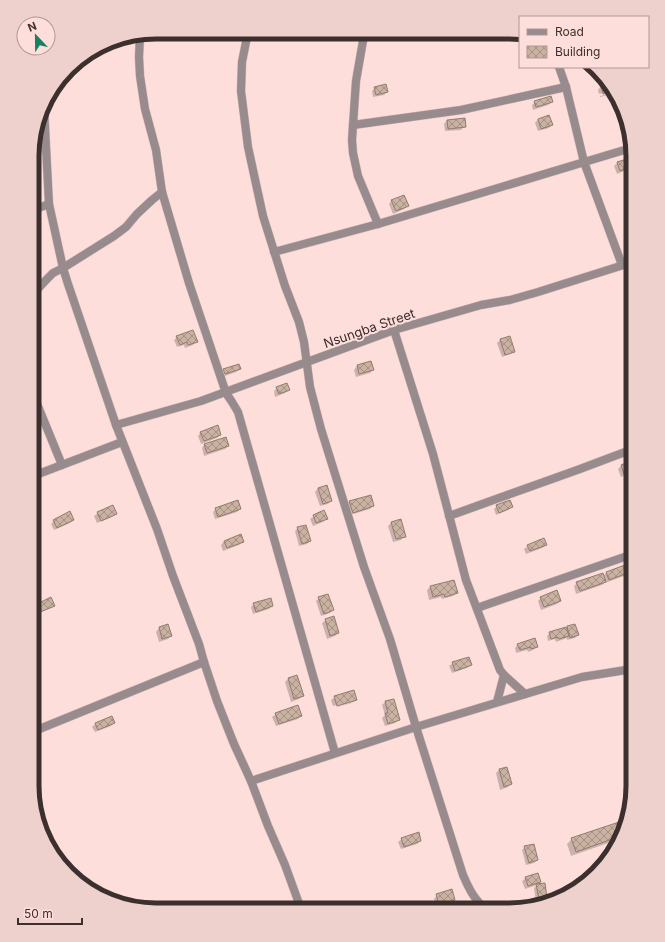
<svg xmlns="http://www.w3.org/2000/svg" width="665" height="942" font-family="Inter,sans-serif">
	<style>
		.shadow { fill: #0003 }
		.building { fill: url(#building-cross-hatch); stroke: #937c6e }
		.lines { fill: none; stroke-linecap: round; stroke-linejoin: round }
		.minor-casing { stroke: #d7bbb8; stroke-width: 9 }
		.tertiary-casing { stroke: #d7bbb8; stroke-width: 9 }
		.minor { stroke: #988b8e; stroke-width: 8 }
		.tertiary { stroke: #988b8e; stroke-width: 8 }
		.labels { text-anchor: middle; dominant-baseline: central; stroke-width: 4; stroke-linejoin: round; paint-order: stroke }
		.street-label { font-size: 13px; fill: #3c302e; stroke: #fededa }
		.rim { fill: none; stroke: #3c302e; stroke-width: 5 }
	</style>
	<defs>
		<pattern id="building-cross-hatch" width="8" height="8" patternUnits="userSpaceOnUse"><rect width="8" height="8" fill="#cab2a2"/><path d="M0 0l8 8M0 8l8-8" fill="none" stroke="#a59184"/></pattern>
	</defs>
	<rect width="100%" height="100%" fill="#fededa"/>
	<g class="shadow">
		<path d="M607 85 611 91 599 94 598 90 601 86Z"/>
		<path d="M375 88 387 92 384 95 373 97 372 91Z"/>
		<path d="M613 93 612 94 600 97V96Z"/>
		<path d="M535 102H552L548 105 533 110 532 105Z"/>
		<path d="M538 119 552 124 549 128 538 131 535 123Z"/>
		<path d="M447 120 465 126 461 130 445 131 444 124Z"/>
		<path d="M633 160V167L631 168 617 174 614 166 617 163Z"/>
		<path d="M392 200 408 206 404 209 393 214 389 204Z"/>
		<path d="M177 337 196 341 193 345 185 348 184 345 177 347 174 340Z"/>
		<path d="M509 337 514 351 510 354 502 357 497 343 500 340Z"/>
		<path d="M371 363 373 370 370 373 356 377 354 370 357 366Z"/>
		<path d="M240 369 236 372 222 377 220 373 224 370Z"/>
		<path d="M277 388 289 390 285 393 275 397 274 391Z"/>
		<path d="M201 432 220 435 217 438 201 444 198 436Z"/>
		<path d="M205 444 228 446 225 449 204 456 202 448Z"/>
		<path d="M633 462V472L621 477 618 469 621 466Z"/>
		<path d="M318 488 331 501 328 504 320 506 315 492Z"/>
		<path d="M350 502 373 506 370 509 350 515 347 506Z"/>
		<path d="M497 506 512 507 508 510 496 515 494 509Z"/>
		<path d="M216 509H240L237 512 215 519 213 512Z"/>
		<path d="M98 513H116L112 517 97 523 94 516Z"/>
		<path d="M314 516 326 518 323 522 313 526 310 519Z"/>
		<path d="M73 519 70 523 54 530 51 524 54 521Z"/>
		<path d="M392 522 404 537 401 540 393 542 388 526Z"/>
		<path d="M298 528 310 541 307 544 299 546 295 531Z"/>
		<path d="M224 541 242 542 239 545 223 551 221 545Z"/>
		<path d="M546 545 542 548 526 554 524 549 528 546Z"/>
		<path d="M633 563 632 573 605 583V582L602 585 576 594 574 586 577 583 603 576 606 573Z"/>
		<path d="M453 581 456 593 453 596 442 599 441 597 429 600 427 590 430 587Z"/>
		<path d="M51 598 54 605 50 608 37 614 34 608 37 604Z"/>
		<path d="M319 598 333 610 330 613 321 616 316 601Z"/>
		<path d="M541 598 560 601 557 604 541 610 538 601Z"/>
		<path d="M254 604 272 606 269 609 253 614 251 607Z"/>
		<path d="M326 620 338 633 335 636 327 639 322 623Z"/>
		<path d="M168 625 171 636 168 639 159 642 156 632 159 628Z"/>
		<path d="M575 625 578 635 575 638 567 640V638L556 642 555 639 548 641 547 636 550 633Z"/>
		<path d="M518 644 537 647 533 650 528 652 527 650 516 653 515 648Z"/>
		<path d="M453 663 471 665 467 668 452 673 449 666Z"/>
		<path d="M297 677 303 696 299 699 291 702 285 682 288 679Z"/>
		<path d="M335 697 356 700 352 703 334 708 353 702V700L333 706 331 700Z"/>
		<path d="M393 700 399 720 395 723 385 726 382 718 385 715 382 705 385 702Z"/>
		<path d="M276 714 301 715 298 719 276 726 272 717Z"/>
		<path d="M96 723H114L111 726 95 732 92 727Z"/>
		<path d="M507 768 511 784 508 787 500 790 496 773 499 770Z"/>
		<path d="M622 824 617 840 571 856 567 844 572 839Z"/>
		<path d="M402 839 420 841 417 844 401 849 398 842Z"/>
		<path d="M525 847 537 860 534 863 526 865 522 850Z"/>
		<path d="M526 878 540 882 537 885 546 898 543 901 536 902 534 888 537 885 525 889 522 881Z"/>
		<path d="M437 895 454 899 451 903 436 907 434 899Z"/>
	</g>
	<g class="building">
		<path d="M386 84 388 92 376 95 374 87Z"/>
		<path d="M606 84 612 92 603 94 601 85Z"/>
		<path d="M551 96 553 102 536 107 534 101Z"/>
		<path d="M549 115 553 125 541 129 538 119Z"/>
		<path d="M465 118 466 127 448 129 447 120Z"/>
		<path d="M633 157V166L620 171 617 162Z"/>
		<path d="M404 195 409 206 396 211 391 200Z"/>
		<path d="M193 330 198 342 188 345 187 342 180 345 176 336Z"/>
		<path d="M510 336 515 352 505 355 500 339Z"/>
		<path d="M371 361 374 370 359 374 357 365Z"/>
		<path d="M239 364 241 369 225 374 223 369Z"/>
		<path d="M287 383 290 390 279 394 276 387Z"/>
		<path d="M218 425 221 435 204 441 200 432Z"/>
		<path d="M226 437 229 446 207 453 204 444Z"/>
		<path d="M633 460V471L624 474 621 465Z"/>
		<path d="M327 485 332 501 323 504 318 488Z"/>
		<path d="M371 495 374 506 353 513 349 501Z"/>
		<path d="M238 500 241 509 218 517 215 508Z"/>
		<path d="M510 500 513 507 499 513 496 505Z"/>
		<path d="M113 505 117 514 101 521 97 512Z"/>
		<path d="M324 510 328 519 316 523 313 515Z"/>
		<path d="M70 511 74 520 57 528 53 520Z"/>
		<path d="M401 519 406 537 396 539 391 522Z"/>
		<path d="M306 525 311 541 302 544 297 527Z"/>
		<path d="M241 534 244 542 227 548 224 541Z"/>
		<path d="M544 538 547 545 530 551 527 545Z"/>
		<path d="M35 540 39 548 32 551V542Z"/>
		<path d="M633 562V571L609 580 606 572Z"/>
		<path d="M603 573 606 582 580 591 576 582Z"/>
		<path d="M454 580 458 593 445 597 444 594 433 597 430 586Z"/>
		<path d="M557 590 561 601 544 607 540 597Z"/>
		<path d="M328 594 334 610 324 614 318 597Z"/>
		<path d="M51 597 55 606 40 612 37 604Z"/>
		<path d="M271 598 273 606 256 612 253 603Z"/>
		<path d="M334 616 339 633 330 636 325 619Z"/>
		<path d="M168 624 172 636 162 639 159 627Z"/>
		<path d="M575 624 579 635 570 638 567 626Z"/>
		<path d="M566 627 569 636 559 639 558 637 551 639 549 632Z"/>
		<path d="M535 638 538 647 531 649V647L520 650 517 644Z"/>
		<path d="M469 657 472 665 455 671 452 662Z"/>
		<path d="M297 675 304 696 294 699 288 678Z"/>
		<path d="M354 690 357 700 337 706 334 696Z"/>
		<path d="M394 699 400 720 388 724 385 713H388L385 701Z"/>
		<path d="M298 705 302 716 279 724 275 713Z"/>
		<path d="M112 716 115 723 98 730 95 723Z"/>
		<path d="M507 767 512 784 504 787 499 769Z"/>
		<path d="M622 821 623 823 618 837 576 852 571 838Z"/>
		<path d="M419 832 421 841 404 847 401 838Z"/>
		<path d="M534 844 538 860 529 863 524 846Z"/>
		<path d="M538 873 541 882 528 886 525 877Z"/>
		<path d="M545 883 547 898 539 899 536 884Z"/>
		<path d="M452 889 455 900 439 905 436 894Z"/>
	</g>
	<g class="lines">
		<defs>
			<g id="minor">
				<path d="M248 32 242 62 241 91 248 147 263 216 285 286 299 322 304 342 310 387 321 429 364 567 390 639 416 727 463 875C469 889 475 901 487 910"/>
				<path d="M345 33C356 35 363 35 374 33"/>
				<path d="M140 35 139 57 140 76 145 109 156 150 162 192 189 283 226 393 232 402 238 412 335 753"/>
				<path d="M364 35 356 81 352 140 353 153 358 176 378 224"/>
				<path d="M559 67 566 87 584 162 622 265"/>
				<path d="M353 125 461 110 566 87"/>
				<path d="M45 127 49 204 63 268 68 284 116 425 157 529 173 576 199 644 204 662 217 701 234 744 251 781 268 826 285 865 301 909"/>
				<path d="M33 210 49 204"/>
				<path d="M274 252 378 224 631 148"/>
				<path d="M33 294 47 279 53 273 63 268 114 236 126 227 137 214 152 200 162 192"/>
				<path d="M394 330 433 454 466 580 500 670 504 675 525 694"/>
				<path d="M33 394 62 465"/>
				<path d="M116 425 201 401 394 330 481 305 510 300 538 292 633 262"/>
				<path d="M33 476 122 442"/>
				<path d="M449 516 580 469 633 449"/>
				<path d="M477 608 633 554"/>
				<path d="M497 702 504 675"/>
				<path d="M32 732 204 662"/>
				<path d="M251 781 416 727 582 677 626 670 633 668"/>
			</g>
			<path id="tertiary" d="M36 130 45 127 44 108"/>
		</defs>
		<use href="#minor" class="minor-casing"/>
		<use href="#tertiary" class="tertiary-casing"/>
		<use href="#minor" class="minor"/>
		<use href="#tertiary" class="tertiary"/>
	</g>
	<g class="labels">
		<g class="street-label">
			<text transform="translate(369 328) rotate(-19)">Nsungba Street</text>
		</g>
	</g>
	<path d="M0 0H665V942H0ZM156 39H509A117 117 0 0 1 626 156V786A117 117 0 0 1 509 903H156A117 117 0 0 1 39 786V156A117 117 0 0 1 156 39Z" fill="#eed0cc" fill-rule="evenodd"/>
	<path class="rim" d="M156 39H509A117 117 0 0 1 626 156V786A117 117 0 0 1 509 903H156A117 117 0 0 1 39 786V156A117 117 0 0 1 156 39Z"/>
	<rect x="519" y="16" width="130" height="52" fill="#fededa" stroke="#b09895"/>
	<rect x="527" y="29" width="20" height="6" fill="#988b8e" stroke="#b09895"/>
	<text x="555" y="36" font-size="12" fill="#3c302e">Road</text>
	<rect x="527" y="46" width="20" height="12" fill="url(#building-cross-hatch)" stroke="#b09895"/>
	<text x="555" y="56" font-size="12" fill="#3c302e">Building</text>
	<g transform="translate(36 36) rotate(338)"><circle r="19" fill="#fededa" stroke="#b09895"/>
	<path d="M0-3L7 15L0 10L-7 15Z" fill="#158361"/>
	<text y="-6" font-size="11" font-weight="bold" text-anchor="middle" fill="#3c302e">N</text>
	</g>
	<path d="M18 918v6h64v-6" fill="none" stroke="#3c302e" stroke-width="2"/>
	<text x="24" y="918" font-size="12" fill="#3c302e" stroke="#fededa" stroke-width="3" paint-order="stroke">50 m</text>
</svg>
